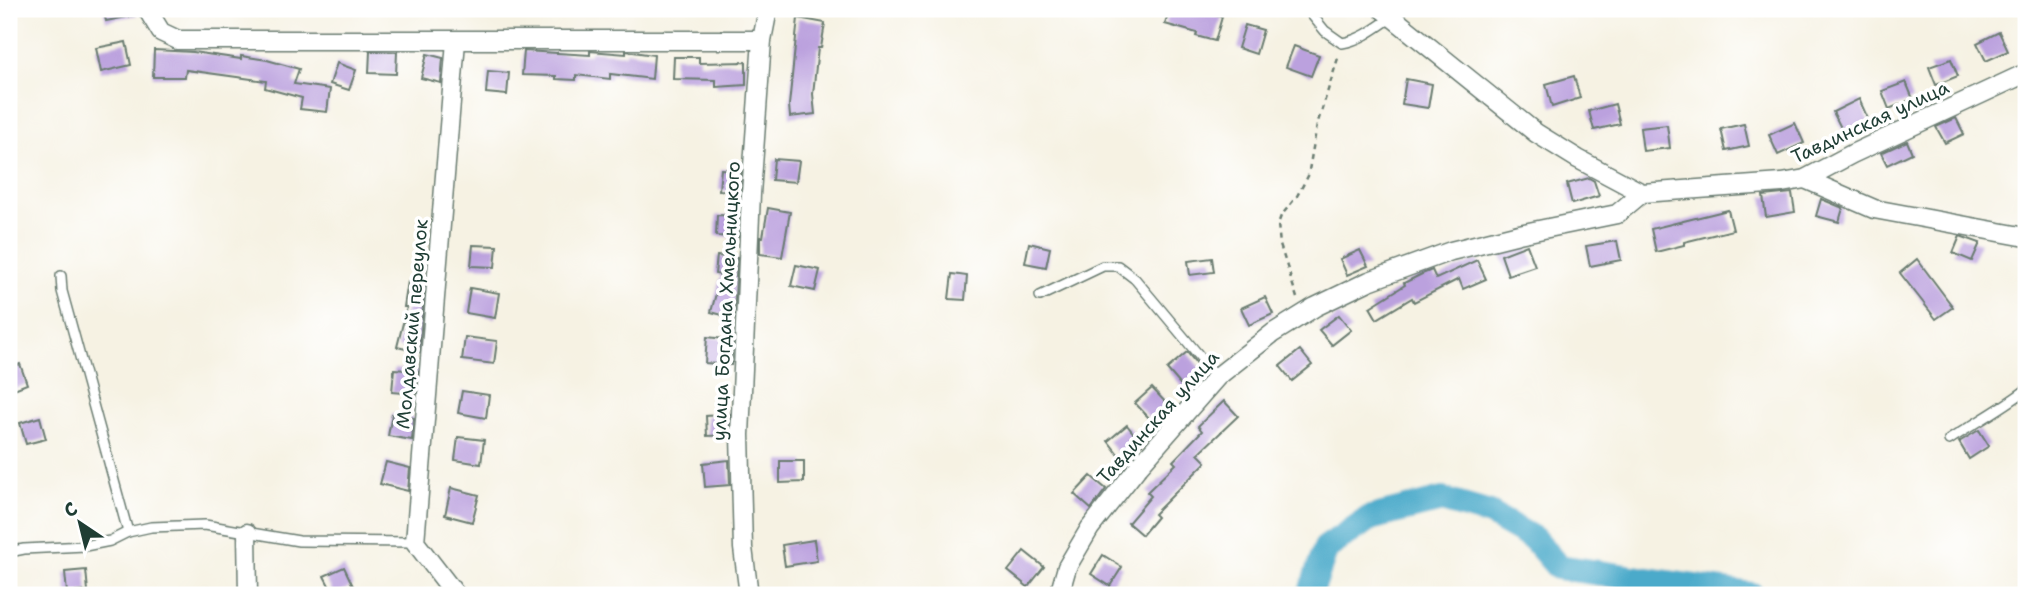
<svg xmlns="http://www.w3.org/2000/svg" width="2035" height="604" font-family="'Shantell Sans',sans-serif">
	<style>
		.lines { fill: none; stroke-linecap: round; stroke-linejoin: round }
		.river { stroke: #4baaca; stroke-width: 26 }
		.building { fill: #bba1de }
		.service-casing { stroke: #6a7c71; stroke-width: 12 }
		.minor-casing { stroke: #6a7c71; stroke-width: 21 }
		.path { stroke: #6a7c71; stroke-width: 2.5; stroke-dasharray: 5 5; stroke-linecap: butt }
		.service { stroke: #fff; stroke-width: 9 }
		.minor { stroke: #fff; stroke-width: 18 }
		.labels { text-anchor: middle; dominant-baseline: central; stroke-width: 7; stroke-linejoin: round; paint-order: stroke }
		.street-label { font-size: 19px; fill: #1f3d34; stroke: #fff }
	</style>
	<rect width="100%" height="100%" fill="#fff"/>
	<filter id="ink" filterUnits="userSpaceOnUse"><feTurbulence type="fractalNoise" baseFrequency=".0143" numOctaves="2"/><feDisplacementMap in="SourceGraphic" scale="14" xChannelSelector="R" yChannelSelector="G"/><feConvolveMatrix kernelMatrix="1 2 1 2 8 2 1 2 1" color-interpolation-filters="sRGB"/></filter>
	<filter id="wash" filterUnits="userSpaceOnUse"><feTurbulence type="fractalNoise" baseFrequency=".00686" numOctaves="4" result="noise"/><feDisplacementMap in="SourceGraphic" scale="28" xChannelSelector="R" yChannelSelector="G"/><feGaussianBlur stdDeviation="1.57" result="paint"/><feColorMatrix in="noise" values="0 0 0 0 0 0 0 0 0 0 0 0 0 0 0 0 0 1.4 0 .05"/><feComposite in="paint" operator="in"/></filter>
	<g filter="url(#wash)">
		<rect width="100%" height="100%" fill="#f6f2e3"/>
		<g class="lines">
			<path class="river" d="M1310 595 1326 548 1370 518 1442 500 1490 514 1534 539 1558 567 1752 595"/>
		</g>
		<g id="blocks">
			<g class="building">
				<path d="M103 9H136L137 15 106 21Z"/>
				<path d="M1170 9H1194L1222 17 1215 41 1196 36 1197 33 1165 24Z"/>
				<path d="M798 18 825 23 821 48H818L813 94 815 114 790 117 789 105Z"/>
				<path d="M1245 25 1263 30 1256 54 1238 48Z"/>
				<path d="M1999 32 2008 51 1986 61 1977 43Z"/>
				<path d="M126 42 131 65 101 72 96 48Z"/>
				<path d="M1294 46 1319 55 1311 76 1286 67Z"/>
				<path d="M154 50 193 52 241 59V56L267 60 299 69 294 84 330 89 327 112 300 109 302 98 265 88 266 81 186 70 185 77H153Z"/>
				<path d="M370 51 397 52 396 74 369 73Z"/>
				<path d="M524 51 590 55V51L626 54V51L654 55 652 79 610 74V79L576 75V80L556 79V76L522 75Z"/>
				<path d="M427 54 443 58 441 83 421 78Z"/>
				<path d="M674 57H699V63L746 62V85L716 87V80L673 79Z"/>
				<path d="M1951 59 1958 76 1936 85 1929 67Z"/>
				<path d="M337 63 356 70 349 90 330 84Z"/>
				<path d="M488 71 509 73 507 95 486 93Z"/>
				<path d="M1574 76 1580 98 1552 107 1546 84Z"/>
				<path d="M1406 79 1432 84 1428 108 1402 104Z"/>
				<path d="M1906 82 1913 99 1889 109 1882 91Z"/>
				<path d="M1859 99 1869 121 1844 134 1833 112Z"/>
				<path d="M1615 104 1620 124 1594 130 1589 111Z"/>
				<path d="M1956 118 1964 134 1945 143 1936 127Z"/>
				<path d="M1795 123 1804 143 1778 155 1769 135Z"/>
				<path d="M1744 124 1749 146 1726 151 1721 129Z"/>
				<path d="M1667 125 1670 148 1643 151 1640 128Z"/>
				<path d="M1907 141 1912 153 1887 165 1881 153Z"/>
				<path d="M774 159 799 161 796 182 772 180Z"/>
				<path d="M721 169 741 171 740 192 719 190Z"/>
				<path d="M1589 178 1594 181 1599 196 1572 204 1567 184Z"/>
				<path d="M1792 193 1795 212 1766 217 1763 196Z"/>
				<path d="M1821 199 1843 208 1839 222 1816 216Z"/>
				<path d="M768 208 790 212 782 257 760 254V237H763Z"/>
				<path d="M1728 210 1733 230 1684 242V245L1656 252 1651 229Z"/>
				<path d="M717 215 739 216 738 237 716 236Z"/>
				<path d="M1960 236 1980 243 1972 261 1953 253Z"/>
				<path d="M1617 241 1621 260 1590 266 1586 246Z"/>
				<path d="M1029 243 1050 248 1046 267 1025 263Z"/>
				<path d="M473 245 497 246 495 267 471 266Z"/>
				<path d="M1527 245 1535 266 1508 275 1501 255Z"/>
				<path d="M1360 250 1368 266 1347 275 1340 259Z"/>
				<path d="M717 256 737 258 734 318 711 312 721 275 715 274Z"/>
				<path d="M1212 258 1214 272 1190 275 1188 261Z"/>
				<path d="M1917 259 1953 307 1936 319 1900 273Z"/>
				<path d="M1477 260 1486 279 1463 289 1459 279 1414 302 1412 298 1377 319 1370 307 1405 285 1404 283 1422 274 1432 270 1436 279Z"/>
				<path d="M796 265 820 270 815 291 791 286Z"/>
				<path d="M952 274 967 276 965 300 949 299Z"/>
				<path d="M408 281 425 283 419 352 397 347 407 307H404Z"/>
				<path d="M470 288 499 293 495 318 466 313Z"/>
				<path d="M1265 297 1273 314 1249 325 1241 308Z"/>
				<path d="M1339 315 1351 330 1332 345 1319 330Z"/>
				<path d="M465 337 497 341 494 364 462 360Z"/>
				<path d="M707 337 733 340 731 365 705 363Z"/>
				<path d="M1300 350 1312 365 1292 381 1280 366Z"/>
				<path d="M1187 352 1205 374 1186 391 1167 369Z"/>
				<path d="M20 364 27 384 9 391V368Z"/>
				<path d="M394 369 418 371 416 394 392 392Z"/>
				<path d="M1152 388 1168 405 1151 420 1135 403Z"/>
				<path d="M462 391 489 395 486 418 458 413Z"/>
				<path d="M1224 401 1238 416 1198 454 1206 462 1154 514 1157 517 1142 535 1128 523 1151 496 1147 492 1176 464 1173 461 1202 431 1198 426Z"/>
				<path d="M392 414 414 418 412 440 388 436Z"/>
				<path d="M730 414 729 435 707 436 706 416Z"/>
				<path d="M40 417 46 439 26 444 20 423Z"/>
				<path d="M1127 425 1142 444 1122 459 1108 441Z"/>
				<path d="M1979 430 1989 446 1969 459 1959 442Z"/>
				<path d="M458 437 484 440 481 464 455 460Z"/>
				<path d="M729 460 730 485 705 487 703 463Z"/>
				<path d="M780 461H804V482L780 483Z"/>
				<path d="M386 462 410 468 408 491 380 484Z"/>
				<path d="M1091 476 1106 489 1091 509 1074 494Z"/>
				<path d="M451 488 479 495 472 522 445 515Z"/>
				<path d="M814 540 817 561 785 566 782 545Z"/>
				<path d="M1024 551 1044 567 1028 587 1008 571Z"/>
				<path d="M1103 555 1122 567 1110 586 1091 574Z"/>
				<path d="M344 567 353 586 334 595 324 576Z"/>
				<path d="M86 570 88 591 67 593 65 572Z"/>
			</g>
		</g>
	</g>
	<g filter="url(#ink)">
		<use href="#blocks" fill-opacity="0" stroke="#6a7c71" stroke-width="2"/>
		<g class="lines">
			<defs>
				<g id="service">
					<path d="M1307 9 1325 31 1342 43C1361 40 1376 28 1392 17"/>
					<path d="M61 276 62 291 128 532"/>
					<path d="M1040 296 1103 266H1118L1135 279 1217 377"/>
					<path d="M1949 440C1975 423 2001 409 2026 390"/>
					<path d="M9 552 24 549 85 546 110 541 128 532 151 527 205 525 299 541 415 542"/>
				</g>
				<g id="minor">
					<path d="M147 9 161 32 178 40H762"/>
					<path d="M1382 9 1536 133 1578 159 1642 193"/>
					<path d="M456 41 415 542 456 595"/>
					<path d="M1805 179 1874 209 2026 237"/>
					<path d="M247 533 248 595"/>
					<path d="M749 595 743 548 740 435 751 194 762 40 768 9"/>
					<path d="M1059 595 1067 567 1090 528 1139 466 1217 377 1273 333 1315 307 1369 281 1451 251 1519 234 1617 214 1642 193 1782 183 1805 179 1852 154 2026 73"/>
				</g>
			</defs>
			<use href="#service" class="service-casing"/>
			<use href="#minor" class="minor-casing"/>
			<path class="path" d="M1297 298 1280 245 1278 224 1281 216 1297 196 1308 176 1317 125 1339 55"/>
			<use href="#service" class="service"/>
			<use href="#minor" class="minor"/>
		</g>
	</g>
	<g class="labels">
		<g class="street-label">
			<text transform="translate(1870 122) rotate(-25)">Тавдинская улица</text>
			<text transform="translate(726 301) rotate(-87)">улица Богдана Хмельницкого</text>
			<text transform="translate(412 324) rotate(-85)">Молдавский переулок</text>
			<text transform="translate(1158 417) rotate(-48)">Тавдинская улица</text>
		</g>
	</g>
	<rect width="2035" height="604" fill="none" stroke="#fff" stroke-width="35"/>
	<g transform="translate(80 523) rotate(325)" stroke="#ffffff" stroke-width="5" paint-order="stroke">
	<path d="M0-5L12 26L0 18L-12 26Z" fill="#1f3d34"/>
	<text y="-10" font-size="19" font-weight="bold" text-anchor="middle" fill="#1f3d34">С</text>
	</g>
</svg>
